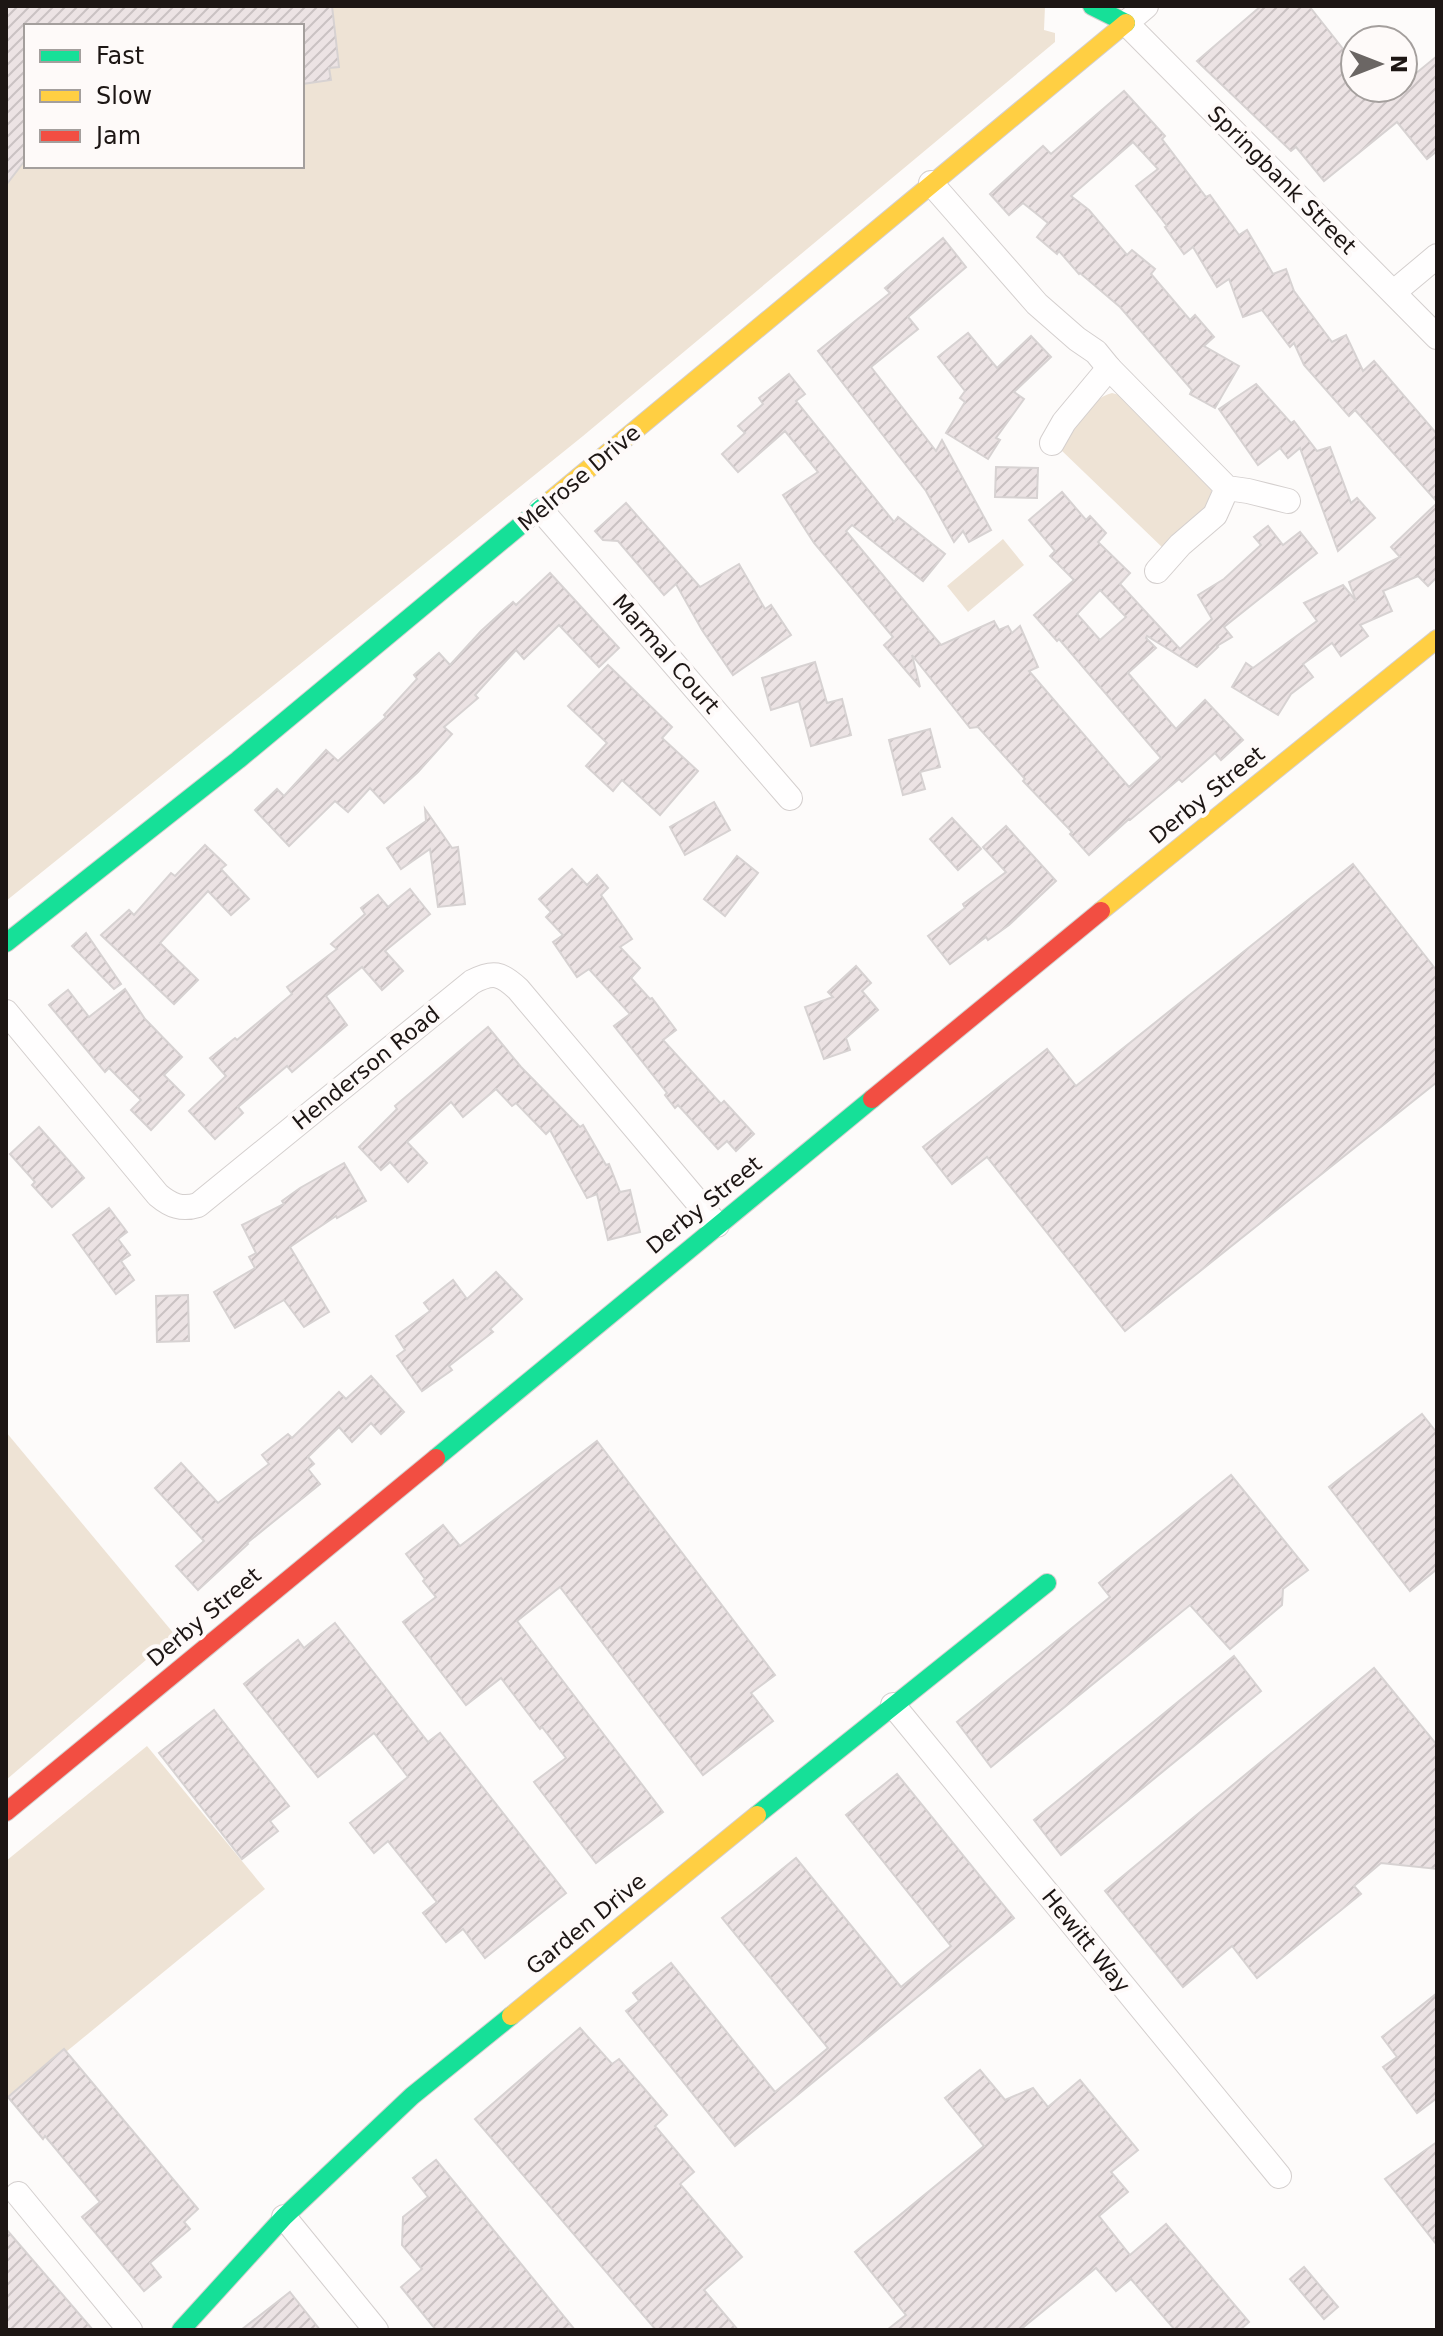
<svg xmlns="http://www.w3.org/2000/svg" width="1443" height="2336" font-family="'DejaVu Sans',sans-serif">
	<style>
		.park { fill: #eee3d5; fill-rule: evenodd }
		.building { fill: url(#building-hatch); stroke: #d7d2d2; stroke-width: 2; fill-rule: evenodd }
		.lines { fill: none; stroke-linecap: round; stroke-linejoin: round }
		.street-casing { stroke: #d4cfce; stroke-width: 26 }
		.fast-casing { stroke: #d4cfce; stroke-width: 20 }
		.slow-casing { stroke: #d4cfce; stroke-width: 20 }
		.jam-casing { stroke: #d4cfce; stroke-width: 20 }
		.street { stroke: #fffefe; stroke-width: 24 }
		.fast { stroke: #16e098; stroke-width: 18 }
		.slow { stroke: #ffcf43; stroke-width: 18 }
		.jam { stroke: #f24e42; stroke-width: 18 }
		.labels { text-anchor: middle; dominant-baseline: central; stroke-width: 8; stroke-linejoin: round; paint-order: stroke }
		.street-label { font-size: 22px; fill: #1d1614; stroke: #fefaf9 }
	</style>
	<defs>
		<pattern id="building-hatch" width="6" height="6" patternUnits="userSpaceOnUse" patternTransform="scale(2)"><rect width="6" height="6" fill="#ece3e4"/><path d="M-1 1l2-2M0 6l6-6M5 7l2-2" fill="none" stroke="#cac2c3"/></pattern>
	</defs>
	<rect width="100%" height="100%" fill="#fdfbfa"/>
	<g class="park">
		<path d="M6 6H1045L1044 30 1055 33V42L583 436 6 901ZM26 26H302V166H26Z"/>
		<path d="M1112 393 1123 396 1211 485 1212 505 1164 549 1059 448C1073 429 1087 400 1112 393Z"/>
		<path d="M1003 539 1024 565 968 612 947 586Z"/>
		<path d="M6 1432 175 1635 6 1780Z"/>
		<path d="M147 1746 265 1889 6 2101V1861Z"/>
	</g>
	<g class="building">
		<path d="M6 6H332L339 67 329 68 331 80 302 84V26H26V159L6 185Z"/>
		<path d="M1261 6H1309L1355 64V88H1403V84L1437 56V151L1427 159 1397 122 1324 181 1296 147 1291 151 1197 61Z"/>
		<path d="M1124 91 1165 136 1162 139 1206 197 1210 195 1239 235 1247 230 1273 274 1286 269 1294 291 1332 342 1346 335 1363 371 1374 361 1437 434V502L1355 410 1349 416 1304 365 1294 343 1290 347 1262 310 1243 317 1229 279 1217 287 1193 247 1184 254 1165 227 1167 226 1136 186 1158 169 1133 142 1071 196 1089 210 1127 255 1132 250 1155 269 1151 274 1190 320 1195 315 1214 337 1204 346 1239 366 1215 408 1190 394 1192 390 1120 307 1080 273 1079 274 1059 251 1057 254 1037 237 1048 223 1023 203 1009 215 990 194 1043 146 1051 154Z"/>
		<path d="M943 238 966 267 908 317 918 329 871 367 936 451 942 440 991 530 969 542 963 531 954 542 926 491 818 351 890 293 885 288Z"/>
		<path d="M968 333 997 368 1031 336 1051 357 1014 392 1024 399 996 438 1000 440 988 459 946 433 965 402 960 398 965 391 938 357Z"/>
		<path d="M789 374 805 394 796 401 894 522 898 517 945 554 923 581 852 525 846 531 941 645 994 621 999 630 1008 626 1012 633 1020 626 1038 667 1029 671 1129 787 1161 758 1059 639 1057 641 1034 615 1074 580 1050 556 1055 551 1029 520 1062 492 1086 520 1090 516 1106 533 1098 542 1130 573 1120 584 1180 649 1212 619 1198 595 1224 579 1261 545 1254 537 1268 526 1283 545 1300 532 1317 553 1224 627 1232 637 1217 646 1218 647 1197 667 1147 636 1146 638 1156 648 1128 673 1176 729 1205 700 1243 740 1221 760 1215 753 1182 782 1179 779 1130 820 1129 819 1089 855 1070 834 1072 832 1023 781 1025 779 978 727 970 728 912 655 920 687 884 645 893 637 814 543 783 495 818 472 785 431 738 472 722 454 745 433 738 426 763 404 759 398ZM1100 590 1126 617 1100 640 1077 614Z"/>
		<path d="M1256 384 1291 423 1294 421 1317 451 1330 447 1351 503 1357 498 1375 518 1338 551 1300 448 1288 458 1280 448 1258 465 1219 409Z"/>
		<path d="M996 467 1038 468 1037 498 995 497Z"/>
		<path d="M626 503 700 587 739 564 765 609 771 605 791 635 733 675 702 630 676 584 664 595 618 541 603 540 595 531Z"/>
		<path d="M1437 503V577L1428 586 1418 576 1383 591 1392 611 1360 625 1368 636 1341 656 1332 643 1303 664 1313 677 1291 694 1278 715 1232 687 1246 663 1253 668 1317 621 1304 603 1343 585 1356 601 1349 582 1400 557 1391 547Z"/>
		<path d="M550 573 619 648 599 667 559 625 524 659 516 650 475 695 478 698 444 727 452 734 418 772 384 803 370 788 348 812 335 801 289 846 255 810 277 789 284 796 326 750 338 761 386 717 384 715 417 679 414 675 439 653 450 665 481 631 513 602 516 605Z"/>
		<path d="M815 662 827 703 842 699 851 735 811 746 799 701 771 710 762 678Z"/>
		<path d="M608 665 672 727 662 738 698 771 660 815 622 780 613 791 586 766 607 743 568 706Z"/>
		<path d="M930 729 940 767 920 772 925 789 903 795 889 740Z"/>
		<path d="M714 802 730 830 685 855 670 827Z"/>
		<path d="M425 809 452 848 458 847 465 904 438 907 430 849 401 869 387 848 426 821Z"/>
		<path d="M952 818 981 849 958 870 930 839Z"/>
		<path d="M1006 826 1056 881 1009 925 988 940 986 937 950 964 928 936 965 908 963 904 1006 872 983 847Z"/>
		<path d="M205 845 226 865 221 869 249 899 231 915 208 891 160 943 198 980 174 1004 101 935 129 910 134 915 171 873 175 876Z"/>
		<path d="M737 856 758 873 725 916 704 899Z"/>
		<path d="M1353 864 1437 971V1082L1125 1331 987 1157 952 1184 923 1147 1047 1049 1076 1086Z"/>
		<path d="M572 869 587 885 597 875 608 888 601 895 632 939 620 947 640 968 631 978 650 999 652 998 676 1030 663 1040 721 1104 724 1101 754 1134 736 1151 727 1141 718 1149 678 1105 675 1108 665 1095 667 1093 614 1026 630 1014 589 969 577 977 553 942 563 935 546 917 551 912 539 899Z"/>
		<path d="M410 889 430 914 385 951 403 971 382 990 362 967 326 996 347 1025 292 1072 287 1066 238 1107 243 1113 215 1139 189 1111 226 1076 210 1058 235 1038 237 1040 292 994 287 987 337 949 331 944 365 914 361 908 378 895 388 907Z"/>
		<path d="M86 933 121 984 114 989 72 946Z"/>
		<path d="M856 966 871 983 862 991 878 1010 846 1038 850 1050 824 1059 805 1007 833 997 828 992Z"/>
		<path d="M125 989 145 1019 182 1057 164 1075 184 1095 151 1130 131 1110 141 1100 109 1068 105 1072 49 1005 68 990 89 1017Z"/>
		<path d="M488 1027 521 1067 580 1127 583 1125 606 1165 609 1164 620 1192 630 1190 640 1232 608 1240 597 1194 587 1198 550 1130 546 1134 516 1103 512 1106 496 1089 463 1117 451 1102 407 1142 427 1163 408 1182 390 1162 381 1170 359 1147 397 1109 395 1106Z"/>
		<path d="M39 1127 84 1178 52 1207 32 1185 35 1182 10 1154Z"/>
		<path d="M344 1163 366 1201 337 1218 336 1216 290 1247 329 1312 304 1327 284 1300 235 1328 214 1292 255 1268 249 1257 256 1253 242 1225 284 1204 282 1201 300 1188Z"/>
		<path d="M109 1208 127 1232 118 1239 130 1255 121 1261 134 1280 116 1294 73 1235Z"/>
		<path d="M496 1272 522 1299 490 1329 493 1332 449 1366 452 1370 422 1391 397 1356 405 1350 396 1336 430 1311 424 1303 453 1280 467 1299Z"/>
		<path d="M188 1295 189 1341 157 1342 156 1296Z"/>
		<path d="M371 1376 404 1412 381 1434 371 1423 352 1442 339 1427 308 1457 314 1464 308 1469 320 1484 247 1543 248 1544 198 1590 176 1566 204 1541 155 1488 181 1463 218 1503 269 1464 262 1455 288 1434 292 1438 339 1392 346 1399Z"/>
		<path d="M1422 1414 1437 1433V1569L1410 1591 1329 1487Z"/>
		<path d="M597 1441 775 1675 751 1693 773 1721 703 1775 560 1587 517 1621 663 1812 596 1863 534 1782 566 1758 542 1727 540 1729 501 1678 466 1705 403 1622 436 1597 423 1581 425 1579 406 1554 443 1525 460 1546Z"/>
		<path d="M1231 1475 1308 1570 1283 1589 1282 1605 1230 1649 1190 1605 991 1767 957 1722 1110 1597 1099 1583Z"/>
		<path d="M335 1623 428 1742 440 1733 566 1893 485 1958 463 1929 446 1942 423 1913 437 1902 388 1841 374 1853 350 1823 408 1777 374 1733 318 1777 244 1684 298 1640 304 1648Z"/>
		<path d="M1234 1656 1261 1691 1061 1855 1034 1820Z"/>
		<path d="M1374 1668 1437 1745V1869L1381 1863 1354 1886 1361 1894 1257 1978 1232 1946 1183 1987 1105 1891Z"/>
		<path d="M214 1710 289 1806 270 1821 278 1831 242 1859 159 1753Z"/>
		<path d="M897 1774 1014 1918 735 2146 626 2011 639 2001 633 1993 671 1963 775 2092 828 2048 722 1918 796 1858 901 1987 951 1946 846 1815Z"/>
		<path d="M1437 1993V2098L1417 2113 1383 2067 1397 2057 1382 2037Z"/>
		<path d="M580 2028 612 2064 619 2059 667 2115 655 2126 694 2172 680 2184 742 2257 704 2290 738 2330H656L475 2119Z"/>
		<path d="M64 2049 198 2209 184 2222 190 2229 150 2263 161 2277 144 2291 82 2217 100 2202 45 2136 43 2139 8 2097Z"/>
		<path d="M980 2070 1005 2100 1033 2088 1048 2107 1080 2080 1138 2150 1111 2172 1128 2192 1099 2216 1130 2255 1166 2224 1249 2322 1240 2330H1175L1131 2279 1116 2291 1096 2268 1020 2330H887L906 2315 855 2252 984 2146 945 2098Z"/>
		<path d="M1437 2142V2245L1385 2179Z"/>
		<path d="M436 2160 486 2221 575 2330H436L401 2287 422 2269 402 2245 403 2217 428 2197 413 2178Z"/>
		<path d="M6 2229 93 2330H6Z"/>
		<path d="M1304 2267 1338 2307 1324 2319 1290 2279Z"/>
		<path d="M290 2292 320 2330H241Z"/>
	</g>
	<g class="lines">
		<defs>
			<g id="street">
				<path d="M1146 6 1126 23 1437 337"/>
				<path d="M931 183 1037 304 1077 339 1096 352 1109 368 1227 488 1248 491 1288 501"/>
				<path d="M1394 292 1437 256"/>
				<path d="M1052 443 1064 422 1109 368"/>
				<path d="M541 510 790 798"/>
				<path d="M1157 571 1180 545 1215 515 1227 488"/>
				<path d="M6 1012 158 1195C171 1206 182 1210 198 1205L472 982C493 971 501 973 518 989L717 1225"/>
				<path d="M893 1705 1279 2176"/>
				<path d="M18 2194 130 2330"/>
				<path d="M284 2217 376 2330"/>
			</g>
			<g id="fast">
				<path d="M1092 6 1126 23"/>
				<path d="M6 943 238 760 551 500"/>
				<path d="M436 1458 872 1099"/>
				<path d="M757 1815 1047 1583"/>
				<path d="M181 2330 284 2217 412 2096 511 2016"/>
			</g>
			<g id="slow">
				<path d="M551 500 1126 23"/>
				<path d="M1101 911 1437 639"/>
				<path d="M511 2016 757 1815"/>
			</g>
			<g id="jam">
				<path d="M872 1099 1101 911"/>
				<path d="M6 1812 436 1458"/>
			</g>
		</defs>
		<use href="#street" class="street-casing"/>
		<use href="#fast" class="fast-casing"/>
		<use href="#slow" class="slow-casing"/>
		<use href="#jam" class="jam-casing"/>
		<use href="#street" class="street"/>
		<use href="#fast" class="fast"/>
		<use href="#slow" class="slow"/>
		<use href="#jam" class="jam"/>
	</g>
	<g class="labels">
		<g class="street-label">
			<text transform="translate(1282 180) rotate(45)">Springbank Street</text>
			<text transform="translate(579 478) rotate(-40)">Melrose Drive</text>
			<text transform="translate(666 654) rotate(49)">Marmal Court</text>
			<text transform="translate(1207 795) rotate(-39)">Derby Street</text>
			<text transform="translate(366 1068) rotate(-39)">Henderson Road</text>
			<text transform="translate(704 1205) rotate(-39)">Derby Street</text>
			<text transform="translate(204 1617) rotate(-40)">Derby Street</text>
			<text transform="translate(586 1924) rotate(-39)">Garden Drive</text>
			<text transform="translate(1086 1941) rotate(51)">Hewitt Way</text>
		</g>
	</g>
	<rect width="1443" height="2336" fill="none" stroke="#1d1614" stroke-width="16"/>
	<rect x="24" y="24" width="280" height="144" fill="#fefaf9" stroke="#a49f9d" stroke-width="2"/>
	<rect x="40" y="50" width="40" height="12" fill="#16e098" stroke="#a49f9d" stroke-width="2"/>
	<text x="96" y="64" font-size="24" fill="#1d1614">Fast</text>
	<rect x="40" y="90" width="40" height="12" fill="#ffcf43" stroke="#a49f9d" stroke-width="2"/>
	<text x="96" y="104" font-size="24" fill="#1d1614">Slow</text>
	<rect x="40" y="130" width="40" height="12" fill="#f24e42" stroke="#a49f9d" stroke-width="2"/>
	<text x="96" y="144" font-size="24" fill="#1d1614">Jam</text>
	<g transform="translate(1379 64) rotate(90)"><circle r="38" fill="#fefaf9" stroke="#a49f9d" stroke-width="2"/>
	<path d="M0-6L14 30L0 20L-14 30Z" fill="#6b6664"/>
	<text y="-12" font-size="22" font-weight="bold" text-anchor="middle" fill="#1d1614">N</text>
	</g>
</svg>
